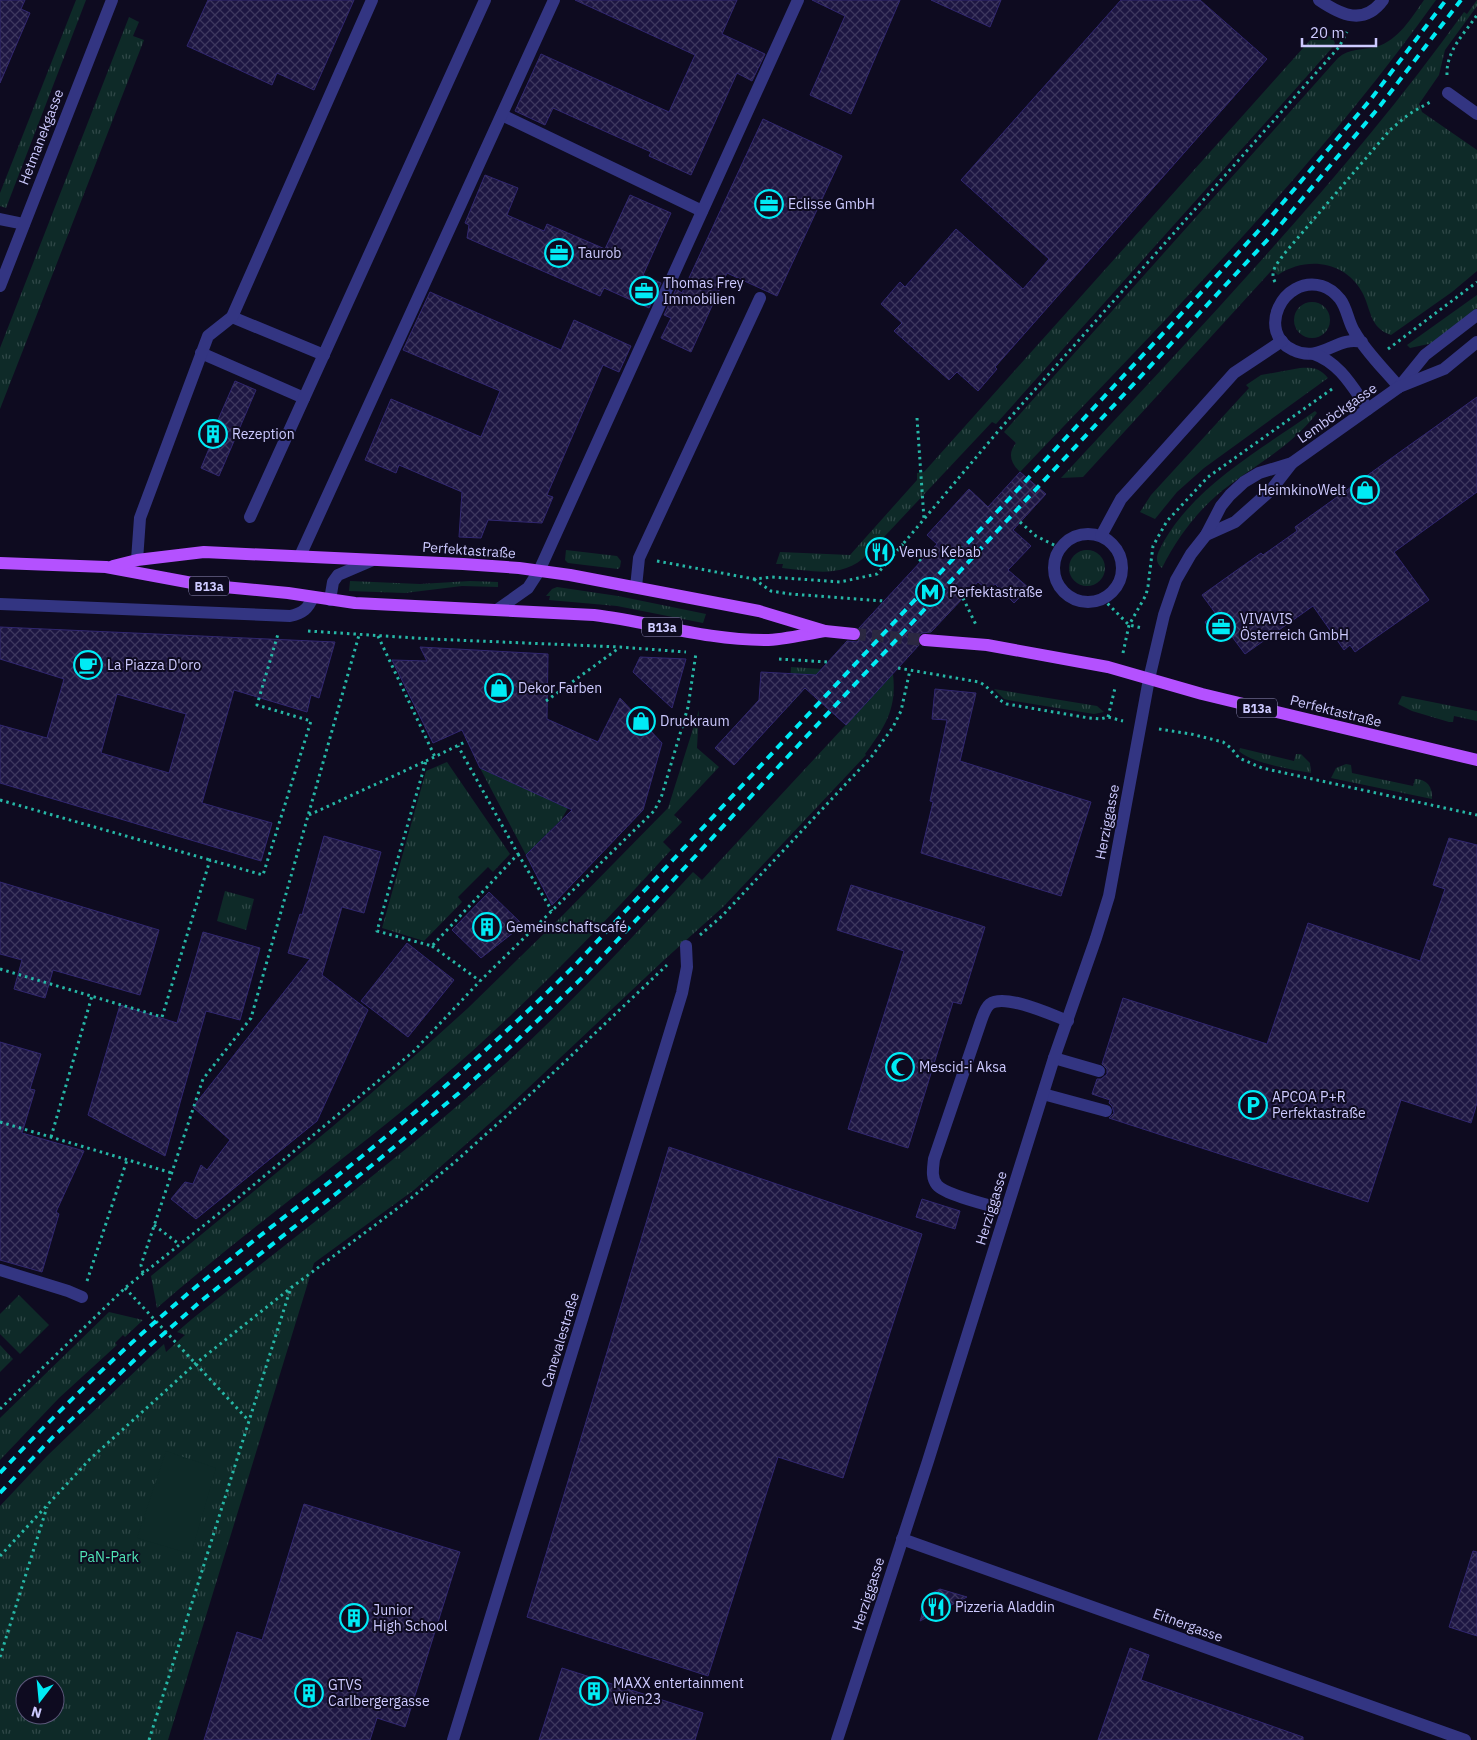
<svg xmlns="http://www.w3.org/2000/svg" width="1477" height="1740" font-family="'IBM Plex Sans',sans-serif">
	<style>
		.grass { fill: url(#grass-tufts); fill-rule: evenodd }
		.pitch { fill: #0e2a28 }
		.building { fill: url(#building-cross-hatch); stroke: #31276f; fill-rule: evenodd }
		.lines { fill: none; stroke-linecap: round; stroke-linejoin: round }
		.primary-tunnel { stroke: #2b2841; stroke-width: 12; stroke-dasharray: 12 6; stroke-linecap: butt }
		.path { stroke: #26b7a6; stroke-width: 3; stroke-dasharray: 2.5 4; stroke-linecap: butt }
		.lane { stroke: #333582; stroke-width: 12 }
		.street { stroke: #333582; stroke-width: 12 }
		.primary { stroke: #b451ff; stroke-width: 12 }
		.rail { stroke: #00ebf5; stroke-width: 4; stroke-dasharray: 8 6; stroke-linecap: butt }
		.labels { text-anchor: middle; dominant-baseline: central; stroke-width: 4; stroke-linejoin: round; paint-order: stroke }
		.shield { fill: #0e0b20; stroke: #9491bc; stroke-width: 1 }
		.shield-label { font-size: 12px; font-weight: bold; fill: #cdcaff }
		.street-label { font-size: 14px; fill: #cdcaff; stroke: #0e0b20 }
		.poi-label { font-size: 14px; fill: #cdcaff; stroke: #0e0b20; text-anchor: start }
		.park-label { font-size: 14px; fill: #50e5b7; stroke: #0e0b20 }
	</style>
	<defs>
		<pattern id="grass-tufts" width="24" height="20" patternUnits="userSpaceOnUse" patternTransform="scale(1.25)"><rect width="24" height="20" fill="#0e2a28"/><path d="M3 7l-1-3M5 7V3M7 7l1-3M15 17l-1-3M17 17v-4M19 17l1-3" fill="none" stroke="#304848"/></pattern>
		<pattern id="building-cross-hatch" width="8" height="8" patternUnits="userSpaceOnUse" patternTransform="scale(1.25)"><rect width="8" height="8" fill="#1d1642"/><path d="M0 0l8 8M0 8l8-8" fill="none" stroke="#3d375e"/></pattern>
	</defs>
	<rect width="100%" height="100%" fill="#0e0b20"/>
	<g class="grass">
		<path d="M76 0H86L6 208 0 206V193Z"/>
		<path d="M1424 0H1436C1314 171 1165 320 1020 472 1011 463 1007 454 1016 443L1004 432 1338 58C1349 48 1363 50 1376 47 1399 40 1411 18 1424 0Z"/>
		<path d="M1477 0V6L1445 50 1439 75 1419 104 1422 112 1477 150V271L1452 292 1391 335C1369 328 1371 308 1362 292 1345 261 1306 256 1278 275L1272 270 1083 477 1061 478C1200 327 1344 179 1464 12L1467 14Z"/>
		<path d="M129 17 139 22 133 36 144 40 0 409V348Z"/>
		<path d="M1320 29 1333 39 1335 43 1332 48 996 424 992 422 868 554C843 579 815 571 782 568L783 564H776L780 552 850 555 917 480V473L924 472Z"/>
		<path d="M1477 295V308L1433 343 1410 348 1407 345Z"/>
		<circle cx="1312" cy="320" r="18"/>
		<path d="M1300 368C1312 367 1320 368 1328 378L1204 468 1177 492 1155 519 1140 512 1151 495 1249 388 1246 385 1261 375Z"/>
		<path d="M1315 411 1317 413C1291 447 1256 464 1223 490 1197 511 1177 538 1162 568 1152 560 1159 551 1164 541 1198 483 1262 449 1315 411Z"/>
		<path d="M566 550 617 556 621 561 620 567 618 569 568 563 565 560Z"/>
		<circle cx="1087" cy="568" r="18"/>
		<path d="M350 581 420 584 470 581 498 582V587L462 586 405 593 349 591Z"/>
		<path d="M557 587 618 596 706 614 703 623 617 606 549 600 550 596H546L552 589Z"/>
		<path d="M791 667 822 669 789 706Z"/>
		<path d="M893 674C897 709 885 727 865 754L866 755 723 907 664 960 506 1109 414 1190 314 1263 168 1740H0V1506L47 1456 151 1356 164 1344 166 1352 185 1335 177 1332 192 1319C293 1238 397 1160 494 1074 565 1010 629 941 693 872L702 880ZM25 1685H55V1715H25Z"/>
		<path d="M994 689 1097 706 1104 712 1094 714 1008 700 1004 699Z"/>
		<path d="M1402 696 1477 711V721L1454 716 1453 722H1449L1412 711 1398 704Z"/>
		<path d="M699 710 697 748 719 767 674 815 682 822 663 842 671 850C597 931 521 1010 437 1082 346 1159 248 1229 157 1308L151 1276 332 1127 426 1046 468 1008 561 917 668 808Z"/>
		<path d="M1240 748 1294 761 1296 754H1301L1310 763 1311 773C1294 770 1251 763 1239 751Z"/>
		<path d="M447 762 510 854 493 872 488 867 458 897 462 902 424 941 382 928 426 771Z"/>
		<path d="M1346 764 1351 765 1352 773 1413 786 1415 779C1427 779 1433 787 1432 799L1331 778 1336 768Z"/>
		<path d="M480 768 568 808 561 820 526 855Z"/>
		<path d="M225 891 254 899 246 930 217 921Z"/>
		<path d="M19 1295 49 1325 20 1354 0 1334V1314Z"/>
		<path d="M109 1312 143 1320 125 1337 123 1335 115 1343 117 1345 59 1398 0 1460V1418Z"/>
		<path d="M0 1345 13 1359 0 1372Z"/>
	</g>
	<path class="pitch" d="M166 1451 216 1468 191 1554 137 1538Z"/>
	<g class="building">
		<path d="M0 0H25L21 9 30 13 0 83Z"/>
		<path d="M208 0H354L314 90 277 73 272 85 187 46Z"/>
		<path d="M575 0H737L722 34 765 54 752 81 737 73 691 175 649 156 651 152 553 108 545 125 515 111 541 54 669 112 695 55Z"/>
		<path d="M812 0H900L851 114 810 95 845 16Z"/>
		<path d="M931 0H1001L990 27Z"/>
		<path d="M1121 0H1200L1267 59 995 367 997 369 978 391 957 372 949 380 894 331 902 323 881 304 900 282 905 287 956 229 1023 289 1049 259 961 180Z"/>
		<path d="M763 119 842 156 777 296 727 273 691 352 661 338 671 318 664 315 676 289 682 293Z"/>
		<path d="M485 175 518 188 507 215 544 231 547 224 605 249 630 195 671 213 643 275 661 283 649 308 604 288 600 296 467 238 469 225 465 223Z"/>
		<path d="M430 292 561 350 574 320 631 346 619 372 603 365 547 495 553 497 542 523 488 520 481 538 459 537 462 492 399 465 396 473 365 460 391 399 481 437 500 391 403 350Z"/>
		<path d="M235 381 256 390 219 476 201 468 213 439 210 438Z"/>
		<path d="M1477 397V492L1394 552 1429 600 1355 652 1350 645 1344 650 1313 606 1245 654 1230 634 1219 642 1205 622 1216 614 1202 595 1261 553 1263 555 1297 531 1295 527Z"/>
		<path d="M1020 472 1046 494 1013 530 1031 546 1008 570 1029 588 1014 603 995 584 989 591 978 582 931 632 922 633 919 635 917 640 919 645 846 725 805 688 734 765 715 748 759 700 761 672 816 675 847 641 857 642 860 639 862 634 859 628 937 544 927 535 969 489 988 507Z"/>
		<path d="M0 627 335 642 319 698 311 695 307 712 234 690 202 803 272 823 261 861 0 783V725L47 738 64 679 0 659ZM117 694 186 714 169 773 101 753Z"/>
		<path d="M420 647 548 654 547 719 598 742 620 698 662 743 643 810 552 905 526 855 572 810 480 768 462 730 433 743 392 660 427 661Z"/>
		<path d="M640 657 686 659 672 708 633 672Z"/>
		<path d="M935 689 976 693 960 761 1091 802 1061 896 921 853 933 802 930 801 947 720 932 719Z"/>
		<path d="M324 836 381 852 364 913 342 907 322 975 368 1010 317 1121 196 1219 171 1199 185 1182 193 1184 201 1165 207 1170 230 1140 193 1107 310 959 288 953 300 914 302 915Z"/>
		<path d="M1449 838 1477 845V1103L1471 1123 1401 1100 1368 1202 1109 1118 1114 1113 1112 1106 1109 1103 1110 1100 1092 1094 1097 1079H1101L1107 1074V1069L1102 1064 1123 998 1267 1044 1308 923 1420 961 1445 889 1433 885Z"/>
		<path d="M0 882 159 930 140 995 53 970 45 998 14 989 22 960 0 954Z"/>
		<path d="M851 885 985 927 961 1004 953 1002 908 1148 848 1129 904 951 837 930Z"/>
		<path d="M489 892 523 925 481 958 452 930Z"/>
		<path d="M203 932 260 948 240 1020 206 1011 165 1156 88 1115 120 1005 177 1023Z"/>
		<path d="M407 943 454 980 408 1037 361 1001Z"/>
		<path d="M0 1042 41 1054 30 1089 35 1090 22 1133 84 1151 56 1212 59 1214 42 1272 0 1260Z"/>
		<path d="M669 1147 922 1234 843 1478 778 1457 708 1676 527 1617Z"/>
		<path d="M922 1199 960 1211 955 1229 916 1217Z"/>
		<path d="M304 1504 460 1552 405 1727 377 1718 370 1740H204L237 1632 262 1640Z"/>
		<path d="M1473 1551 1477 1552V1636L1449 1627Z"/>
		<path d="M940 1589 967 1597 920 1621 928 1595Z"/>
		<path d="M1130 1648 1149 1655 1141 1680 1303 1737V1740H1098Z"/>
		<path d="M562 1668 703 1713 695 1740H539Z"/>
	</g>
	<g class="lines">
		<path class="primary-tunnel" d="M854 634 925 640"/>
		<g class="path">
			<path d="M1447 75C1446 51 1464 34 1477 15"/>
			<path d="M1275 282C1269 271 1278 263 1284 254L1390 130 1409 114 1432 101"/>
			<path d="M1388 349 1477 282"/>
			<path d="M917 418 924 519"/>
			<path d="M1020 522 1036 536 1060 548"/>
			<path d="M657 561 754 579 772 577 840 582 877 574 903 544"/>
			<path d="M921 561 903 544 1000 429 1339 47 1347 32"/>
			<path d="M754 579 771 591 790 594 884 601"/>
			<path d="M963 598 977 627"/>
			<path d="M1103 599 1129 625 1142 628"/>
			<path d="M308 631 431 639 620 647 686 652"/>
			<path d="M378 636 435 757"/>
			<path d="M1123 653 1129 625 1146 595 1148 586 1153 546 1167 521 1208 477 1332 389"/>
			<path d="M779 659 828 662"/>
			<path d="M898 668 979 682C990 687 995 699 1007 704L1089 718 1100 719 1108 717 1123 721"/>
			<path d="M546 701 619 648"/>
			<path d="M1108 717 1115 688"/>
			<path d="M1159 729 1191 734 1223 742 1231 748 1239 758 1262 768 1477 815"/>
			<path d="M426 761 467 741"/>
			<path d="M0 800 210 860"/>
			<path d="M309 815 426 761 377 931 432 946 518 854 458 746"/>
			<path d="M518 854 552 911"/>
			<path d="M700 935 722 916 872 756 893 727 901 711 910 670"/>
			<path d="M432 946 480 981"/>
			<path d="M0 969 162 1017 210 860 263 875 311 721 257 705 278 634"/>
			<path d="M0 1122 172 1173"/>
			<path d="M51 1137 92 996"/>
			<path d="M154 1225 179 1244"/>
			<path d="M143 1273 141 1265 203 1079 251 1018 359 635"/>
			<path d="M87 1281 127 1160"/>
			<path d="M125 1288 249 1421"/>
			<path d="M0 1409 125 1288 232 1203 414 1051 480 981 654 811 661 798 688 707 696 653"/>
			<path d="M0 1556 90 1459 161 1395 195 1364 292 1287 410 1199 455 1162 535 1090 667 965"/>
			<path d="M0 1657 47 1507"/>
			<path d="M149 1740 291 1287"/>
		</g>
		<g class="lane">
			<path d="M1448 93 1477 114"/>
			<path d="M502 115 702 211"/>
			<path d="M0 219 24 224"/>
			<path d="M232 317 324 355"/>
			<path d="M1362 342C1337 335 1321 364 1293 350 1256 333 1282 275 1322 286 1329 288 1335 293 1340 299 1347 308 1348 321 1354 331 1365 351 1384 369 1399 387"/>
			<path d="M201 353 304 398"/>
			<path d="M1314 354C1340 363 1353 388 1368 409"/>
			<path d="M250 517 485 0"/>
			<circle cx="1088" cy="568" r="34"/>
			<path d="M1101 536 1121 499 1234 373 1282 341"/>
			<path d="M300 556 554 0"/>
			<path d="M137 560 140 518 208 336 232 317 372 0"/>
			<path d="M636 587 639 558 760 298"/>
			<path d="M330 600 333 582 338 575 373 560"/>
			<path d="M0 604 290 616C303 613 308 609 313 597"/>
			<path d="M497 610 528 588 539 571 798 0"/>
			<path d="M1054 1058 1099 1071"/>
			<path d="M1043 1094 1106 1111"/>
			<path d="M1006 1210C992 1206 945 1195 937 1185 931 1178 933 1168 934 1159L981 1021C983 1016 985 1008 990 1004 1005 993 1052 1015 1068 1021"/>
			<path d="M0 1270 68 1291 82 1297"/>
			<path d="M453 1740 682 993 687 967 686 946"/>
		</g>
		<g class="street">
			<path d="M1319 0C1341 15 1364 26 1383 0"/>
			<path d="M0 286 112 0"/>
			<path d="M1399 387 1425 355 1477 315"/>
			<path d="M1206 535 1235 522 1271 490 1292 463"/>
			<path d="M902 1539 1465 1740"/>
			<path d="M837 1740 928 1461 1054 1058 1096 938 1109 896 1149 679 1164 615 1176 580 1191 554 1206 535 1221 506 1230 495 1244 482 1259 473 1292 463 1399 387 1444 369 1477 342"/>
		</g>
		<g class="primary">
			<path d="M0 563 106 567 203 585 288 593 355 603 594 615C651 622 706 640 765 640 784 640 806 634 825 631"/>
			<path d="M113 566 137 560 204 552 463 564 519 568 570 575 759 611 825 631 854 634"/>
			<path d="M925 640 987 645 1108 667 1202 694 1477 760"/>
		</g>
		<g class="rail">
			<path d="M0 1473C56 1413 116 1355 178 1302 239 1250 304 1203 366 1153 439 1093 509 1031 576 964L1263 226 1371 99 1446 0"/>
			<path d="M0 1493 52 1438 145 1350 201 1301 376 1162 459 1093 510 1047 586 974 1272 235 1380 106 1461 0"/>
		</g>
	</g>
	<defs>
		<symbol id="office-ring" viewBox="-11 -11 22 22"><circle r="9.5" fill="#0e0b20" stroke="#00ebf5" stroke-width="1.5"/><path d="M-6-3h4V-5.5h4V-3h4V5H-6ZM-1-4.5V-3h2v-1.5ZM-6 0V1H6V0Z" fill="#00ebf5"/></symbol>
		<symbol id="building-ring" viewBox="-11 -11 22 22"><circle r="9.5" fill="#0e0b20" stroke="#00ebf5" stroke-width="1.5"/><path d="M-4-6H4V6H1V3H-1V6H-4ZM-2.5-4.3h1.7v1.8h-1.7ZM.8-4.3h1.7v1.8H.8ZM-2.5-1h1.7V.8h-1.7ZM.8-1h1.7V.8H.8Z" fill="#00ebf5"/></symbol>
		<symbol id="shop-ring" viewBox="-11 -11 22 22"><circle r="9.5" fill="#0e0b20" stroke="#00ebf5" stroke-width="1.5"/><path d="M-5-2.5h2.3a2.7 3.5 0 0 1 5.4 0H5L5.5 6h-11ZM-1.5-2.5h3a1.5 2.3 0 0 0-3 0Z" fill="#00ebf5"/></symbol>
		<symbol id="restaurant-ring" viewBox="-11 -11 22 22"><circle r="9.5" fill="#0e0b20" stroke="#00ebf5" stroke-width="1.5"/><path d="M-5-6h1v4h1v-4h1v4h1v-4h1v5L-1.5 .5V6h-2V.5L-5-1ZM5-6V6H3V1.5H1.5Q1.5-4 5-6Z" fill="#00ebf5"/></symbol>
		<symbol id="metro-ring" viewBox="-11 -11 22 22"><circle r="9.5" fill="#0e0b20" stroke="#00ebf5" stroke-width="1.5"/><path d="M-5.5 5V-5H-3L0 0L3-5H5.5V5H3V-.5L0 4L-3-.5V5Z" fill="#00ebf5"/></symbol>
		<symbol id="cafe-ring" viewBox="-11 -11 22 22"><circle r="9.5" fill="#0e0b20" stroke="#00ebf5" stroke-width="1.5"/><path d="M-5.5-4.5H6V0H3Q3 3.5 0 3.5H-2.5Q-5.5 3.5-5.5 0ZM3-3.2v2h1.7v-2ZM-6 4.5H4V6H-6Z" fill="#00ebf5"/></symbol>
		<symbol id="mosque-ring" viewBox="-11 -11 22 22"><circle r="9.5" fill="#0e0b20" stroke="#00ebf5" stroke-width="1.5"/><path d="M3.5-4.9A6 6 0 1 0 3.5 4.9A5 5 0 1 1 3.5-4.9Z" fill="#00ebf5"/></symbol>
		<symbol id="parking-ring" viewBox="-11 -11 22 22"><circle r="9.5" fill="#0e0b20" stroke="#00ebf5" stroke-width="1.5"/><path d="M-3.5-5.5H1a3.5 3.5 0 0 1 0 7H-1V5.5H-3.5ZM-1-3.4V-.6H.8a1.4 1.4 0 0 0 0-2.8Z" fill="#00ebf5"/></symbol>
	</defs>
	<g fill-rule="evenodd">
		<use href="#office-ring" x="753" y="188" width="32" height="32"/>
		<use href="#office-ring" x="543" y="237" width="32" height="32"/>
		<use href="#office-ring" x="628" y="275" width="32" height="32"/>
		<use href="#building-ring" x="197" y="418" width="32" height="32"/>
		<use href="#shop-ring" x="1349" y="474" width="32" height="32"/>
		<use href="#restaurant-ring" x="864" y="536" width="32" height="32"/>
		<use href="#metro-ring" x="914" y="576" width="32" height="32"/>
		<use href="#office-ring" x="1205" y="611" width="32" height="32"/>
		<use href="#cafe-ring" x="72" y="649" width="32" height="32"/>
		<use href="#shop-ring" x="483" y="672" width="32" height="32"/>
		<use href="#shop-ring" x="625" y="705" width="32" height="32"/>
		<use href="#building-ring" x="471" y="911" width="32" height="32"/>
		<use href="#mosque-ring" x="884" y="1051" width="32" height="32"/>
		<use href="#parking-ring" x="1237" y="1089" width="32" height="32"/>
		<use href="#restaurant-ring" x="920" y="1591" width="32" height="32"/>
		<use href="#building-ring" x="338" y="1602" width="32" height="32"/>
		<use href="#building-ring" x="578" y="1675" width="32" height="32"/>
		<use href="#building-ring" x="293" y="1677" width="32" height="32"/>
	</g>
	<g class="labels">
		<g class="shield">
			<rect x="189" y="576.5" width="40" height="19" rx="4"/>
			<rect x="642" y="617.5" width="40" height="19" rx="4"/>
			<rect x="1237" y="698.5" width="40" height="19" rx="4"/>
		</g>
		<g class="shield-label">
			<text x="209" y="586">B13a</text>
			<text x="662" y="627">B13a</text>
			<text x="1257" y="708">B13a</text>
		</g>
		<g class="street-label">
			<text transform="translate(41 137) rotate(-69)">Hetmanekgasse</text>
			<text transform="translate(1337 413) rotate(-35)">Lemböckgasse</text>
			<text transform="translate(469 550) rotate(4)">Perfektastraße</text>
			<text transform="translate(1336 711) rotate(14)">Perfektastraße</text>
			<text transform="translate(1107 822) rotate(-79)">Herziggasse</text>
			<text transform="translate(991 1208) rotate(-73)">Herziggasse</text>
			<text transform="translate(560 1340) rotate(-73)">Canevalestraße</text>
			<text transform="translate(868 1594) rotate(-72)">Herziggasse</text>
			<text transform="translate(1188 1625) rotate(20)">Eitnergasse</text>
		</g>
		<g class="poi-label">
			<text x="788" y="204">Eclisse GmbH</text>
			<text x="578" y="253">Taurob</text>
			<text x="663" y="283">Thomas Frey<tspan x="663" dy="16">Immobilien</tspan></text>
			<text x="232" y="434">Rezeption</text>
			<text x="1346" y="490" text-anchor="end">HeimkinoWelt</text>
			<text x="899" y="552">Venus Kebab</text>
			<text x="949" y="592">Perfektastraße</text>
			<text x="1240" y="619">VIVAVIS<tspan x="1240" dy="16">Österreich GmbH</tspan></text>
			<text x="107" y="665">La Piazza D'oro</text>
			<text x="518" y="688">Dekor Farben</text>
			<text x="660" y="721">Druckraum</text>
			<text x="506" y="927">Gemeinschaftscafé</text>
			<text x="919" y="1067">Mescid-i Aksa</text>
			<text x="1272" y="1097">APCOA P+R<tspan x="1272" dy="16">Perfektastraße</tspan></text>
			<text x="955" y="1607">Pizzeria Aladdin</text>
			<text x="373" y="1610">Junior<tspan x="373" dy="16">High School</tspan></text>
			<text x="613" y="1683">MAXX entertainment<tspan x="613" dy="16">Wien23</tspan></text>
			<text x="328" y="1685">GTVS<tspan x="328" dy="16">Carlbergergasse</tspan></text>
		</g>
		<g class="park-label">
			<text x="109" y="1557">PaN-Park</text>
		</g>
	</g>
	<g transform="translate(40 1700) rotate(196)"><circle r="24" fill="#0e0b20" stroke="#5a5779"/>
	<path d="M0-4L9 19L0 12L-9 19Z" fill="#00ebf5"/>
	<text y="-8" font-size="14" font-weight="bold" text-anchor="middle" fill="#cdcaff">N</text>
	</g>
	<path d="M1302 38v8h74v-8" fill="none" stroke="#cdcaff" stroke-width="2.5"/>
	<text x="1310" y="38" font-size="15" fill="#cdcaff" stroke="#0e0b20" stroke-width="4" paint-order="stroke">20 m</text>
</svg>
